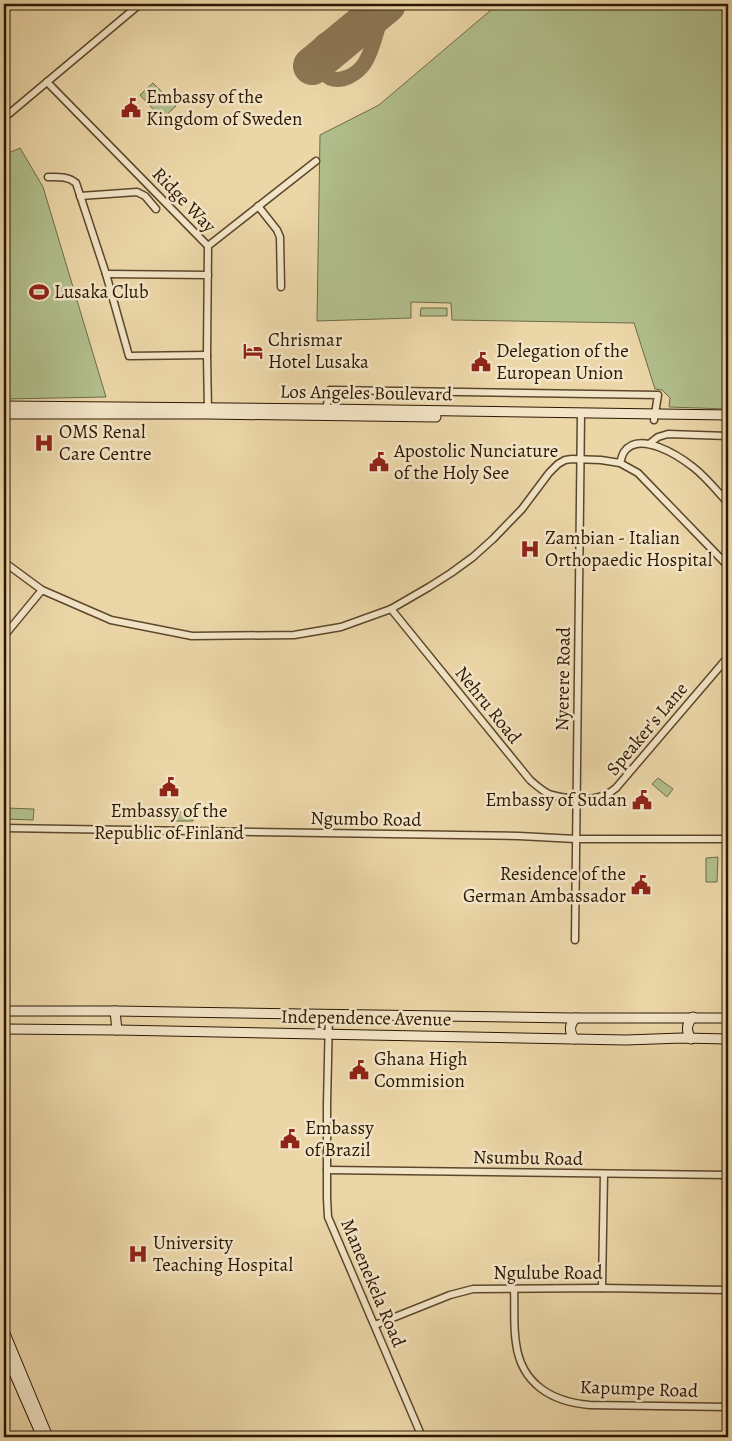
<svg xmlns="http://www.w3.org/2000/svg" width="732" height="1441" font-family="Alegreya,serif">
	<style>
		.green { fill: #b1bf8c; stroke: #6e6b47 }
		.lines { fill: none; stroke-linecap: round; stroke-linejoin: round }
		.taxiway { stroke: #8c7654; stroke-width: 15 }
		.runway { stroke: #8c7654; stroke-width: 38 }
		.minor-casing { stroke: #5c472b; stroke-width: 9 }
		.secondary-casing { stroke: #2c1702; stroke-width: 11 }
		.minor { stroke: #f2e4c6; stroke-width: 6 }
		.secondary { stroke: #f2e4c6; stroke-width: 9 }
		.labels { text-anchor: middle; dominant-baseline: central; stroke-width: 5; stroke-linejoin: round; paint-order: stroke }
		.poi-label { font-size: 19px; fill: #2c1702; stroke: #f2e4c6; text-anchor: start }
		.street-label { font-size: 19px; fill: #2c1702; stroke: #f2e4c6 }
	</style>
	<rect width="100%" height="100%" fill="#ebd6a7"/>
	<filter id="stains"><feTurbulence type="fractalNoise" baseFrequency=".004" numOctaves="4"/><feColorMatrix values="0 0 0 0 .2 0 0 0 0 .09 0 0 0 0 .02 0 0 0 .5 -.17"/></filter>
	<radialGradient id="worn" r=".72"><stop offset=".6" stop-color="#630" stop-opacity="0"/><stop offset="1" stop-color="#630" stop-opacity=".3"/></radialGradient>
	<g class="green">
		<path d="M498 4H728V409L669 407 670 398 662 390 655 389 634 323 452 320 451 303 411 302V318L317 321 320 135 379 105Z"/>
		<path d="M153 83 176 106 162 119 140 95Z"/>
		<path d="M20 148 43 187 106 397 4 399V155Z"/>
		<path d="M421 308H447V316H420Z"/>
		<path d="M658 778 673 789 667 797 652 784Z"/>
		<path d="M6 808 34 809 33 820 6 819Z"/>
		<path d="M174 812H194L193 821H174Z"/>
		<path d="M718 857 717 882H706V858Z"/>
		<rect x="723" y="885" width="5" height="26"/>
	</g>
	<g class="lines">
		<path class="taxiway" d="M351 34C342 37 335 36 328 38 310 46 315 70 330 78 342 83 357 74 364 64 376 47 376 22 388 4"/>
		<path class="runway" d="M312 66 387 4"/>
		<defs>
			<g id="minor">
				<path d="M47 82 208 246 207 355 208 412"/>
				<path d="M4 118 140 4"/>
				<path d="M48 177C58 177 68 176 76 183L106 274 129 356 207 355"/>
				<path d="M80 196 137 192 145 196 156 209"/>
				<path d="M258 206 277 230 280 237 281 287"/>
				<path d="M208 246 316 161"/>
				<path d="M106 274 208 275"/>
				<path d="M326 409 330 390 658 395 654 420"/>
				<path d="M649 444 658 437 668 434 728 436"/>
				<path d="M620 463C621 460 622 455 624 452 639 430 679 456 693 467 706 477 717 491 728 503"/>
				<path d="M4 562 42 590 111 620 192 636 294 635 341 627 391 609 429 587 451 573 473 557 493 539 522 509 549 473 558 464 565 460 572 459 601 460 620 463 638 473 728 566"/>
				<path d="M391 609 530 780C536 785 541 790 549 794 555 796 561 797 568 798 586 800 602 800 616 788L728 657"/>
				<path d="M4 636 42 590"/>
				<path d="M4 828 519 836 576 839H728"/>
				<path d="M575 940 581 413"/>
				<path d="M329 1014 327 1105V1198L328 1217 422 1437"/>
				<path d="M327 1170 728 1175"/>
				<path d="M602 1288 604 1174"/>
				<path d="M514 1289C515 1307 513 1325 516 1343 521 1384 552 1402 590 1405L728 1407"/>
				<path d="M375 1325 450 1295 473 1289 602 1288 728 1290"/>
			</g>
			<g id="secondary">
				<path d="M4 406 326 409 728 415"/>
				<path d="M4 414H208L436 417"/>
				<path d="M4 1011H115L572 1018H728"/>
				<path d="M115 1011 117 1030"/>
				<path d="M4 1029 117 1030 626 1040 682 1038 728 1039"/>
				<path d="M574 1039C569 1031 569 1024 576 1018"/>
				<path d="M691 1039C686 1031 686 1024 693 1017"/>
				<path d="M4 1331 48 1437"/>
				<path d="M4 1350 42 1437"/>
			</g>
		</defs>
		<use href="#minor" class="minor-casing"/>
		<use href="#secondary" class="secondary-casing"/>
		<use href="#minor" class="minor"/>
		<use href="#secondary" class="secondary"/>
	</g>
	<defs>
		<symbol id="civic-bare" viewBox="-9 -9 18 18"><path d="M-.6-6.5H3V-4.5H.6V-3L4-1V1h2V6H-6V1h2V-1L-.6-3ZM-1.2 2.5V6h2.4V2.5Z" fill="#8f2418" stroke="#f2e4c6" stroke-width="2.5" paint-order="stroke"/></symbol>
		<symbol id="stadium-bare" viewBox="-9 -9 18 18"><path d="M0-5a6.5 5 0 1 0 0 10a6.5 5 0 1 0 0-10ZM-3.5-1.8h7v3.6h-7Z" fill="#8f2418" stroke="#f2e4c6" stroke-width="2.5" paint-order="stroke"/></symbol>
		<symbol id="hotel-bare" viewBox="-9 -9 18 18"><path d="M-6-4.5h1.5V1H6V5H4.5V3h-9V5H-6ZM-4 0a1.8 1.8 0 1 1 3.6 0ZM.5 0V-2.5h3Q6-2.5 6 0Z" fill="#8f2418" stroke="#f2e4c6" stroke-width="2.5" paint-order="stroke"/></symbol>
		<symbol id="hospital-bare" viewBox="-9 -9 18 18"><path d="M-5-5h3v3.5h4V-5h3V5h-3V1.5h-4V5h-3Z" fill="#8f2418" stroke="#f2e4c6" stroke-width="2.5" paint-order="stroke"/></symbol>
	</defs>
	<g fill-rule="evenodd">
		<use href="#civic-bare" x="117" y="94" width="28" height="28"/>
		<use href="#stadium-bare" x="25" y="278" width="28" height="28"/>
		<use href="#hotel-bare" x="239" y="337" width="28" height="28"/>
		<use href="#civic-bare" x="467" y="348" width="28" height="28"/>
		<use href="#hospital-bare" x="30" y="429" width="28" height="28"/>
		<use href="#civic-bare" x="365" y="448" width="28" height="28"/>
		<use href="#hospital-bare" x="516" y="535" width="28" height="28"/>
		<use href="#civic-bare" x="155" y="773" width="28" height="28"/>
		<use href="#civic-bare" x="628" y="786" width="28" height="28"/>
		<use href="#civic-bare" x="627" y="871" width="28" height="28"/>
		<use href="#civic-bare" x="345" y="1056" width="28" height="28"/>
		<use href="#civic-bare" x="276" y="1125" width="28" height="28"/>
		<use href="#hospital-bare" x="124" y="1240" width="28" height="28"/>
	</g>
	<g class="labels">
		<g class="poi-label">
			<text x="146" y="97">Embassy of the<tspan x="146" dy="22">Kingdom of Sweden</tspan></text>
			<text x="54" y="292">Lusaka Club</text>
			<text x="268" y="340">Chrismar<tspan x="268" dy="22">Hotel Lusaka</tspan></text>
			<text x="496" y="351">Delegation of the<tspan x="496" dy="22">European Union</tspan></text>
			<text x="59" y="432">OMS Renal<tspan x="59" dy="22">Care Centre</tspan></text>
			<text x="394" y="451">Apostolic Nunciature<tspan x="394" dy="22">of the Holy See</tspan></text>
			<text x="545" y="538">Zambian - Italian<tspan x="545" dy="22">Orthopaedic Hospital</tspan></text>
			<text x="627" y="800" text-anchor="end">Embassy of Sudan</text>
			<text x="169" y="811" text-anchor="middle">Embassy of the<tspan x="169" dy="22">Republic of Finland</tspan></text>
			<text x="626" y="874" text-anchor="end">Residence of the<tspan x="626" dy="22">German Ambassador</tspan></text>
			<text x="374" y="1059">Ghana High<tspan x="374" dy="22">Commision</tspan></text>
			<text x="305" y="1128">Embassy<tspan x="305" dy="22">of Brazil</tspan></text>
			<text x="153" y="1243">University<tspan x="153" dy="22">Teaching Hospital</tspan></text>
		</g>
		<g class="street-label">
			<text transform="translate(184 200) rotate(46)">Ridge Way</text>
			<text transform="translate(366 393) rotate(1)">Los Angeles Boulevard</text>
			<text transform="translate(563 679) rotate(-89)">Nyerere Road</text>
			<text transform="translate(488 705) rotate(51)">Nehru Road</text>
			<text transform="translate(647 729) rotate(-50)">Speaker's Lane</text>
			<text transform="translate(366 819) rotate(1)">Ngumbo Road</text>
			<text transform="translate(366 1018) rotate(1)">Independence Avenue</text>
			<text transform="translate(528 1158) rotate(1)">Nsumbu Road</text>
			<text x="548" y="1273">Ngulube Road</text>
			<text transform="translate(373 1283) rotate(67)">Manenekela Road</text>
			<text transform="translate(639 1389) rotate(2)">Kapumpe Road</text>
		</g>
	</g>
	<rect width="732" height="1441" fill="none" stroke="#ebd6a7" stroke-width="20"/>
	<rect x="5" y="5" width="722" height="1431" fill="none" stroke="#2c1702" stroke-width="2.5"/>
	<rect x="10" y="10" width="712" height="1421" fill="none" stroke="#2c1702"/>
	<rect width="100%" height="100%" filter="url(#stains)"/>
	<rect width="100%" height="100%" fill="url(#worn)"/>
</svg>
